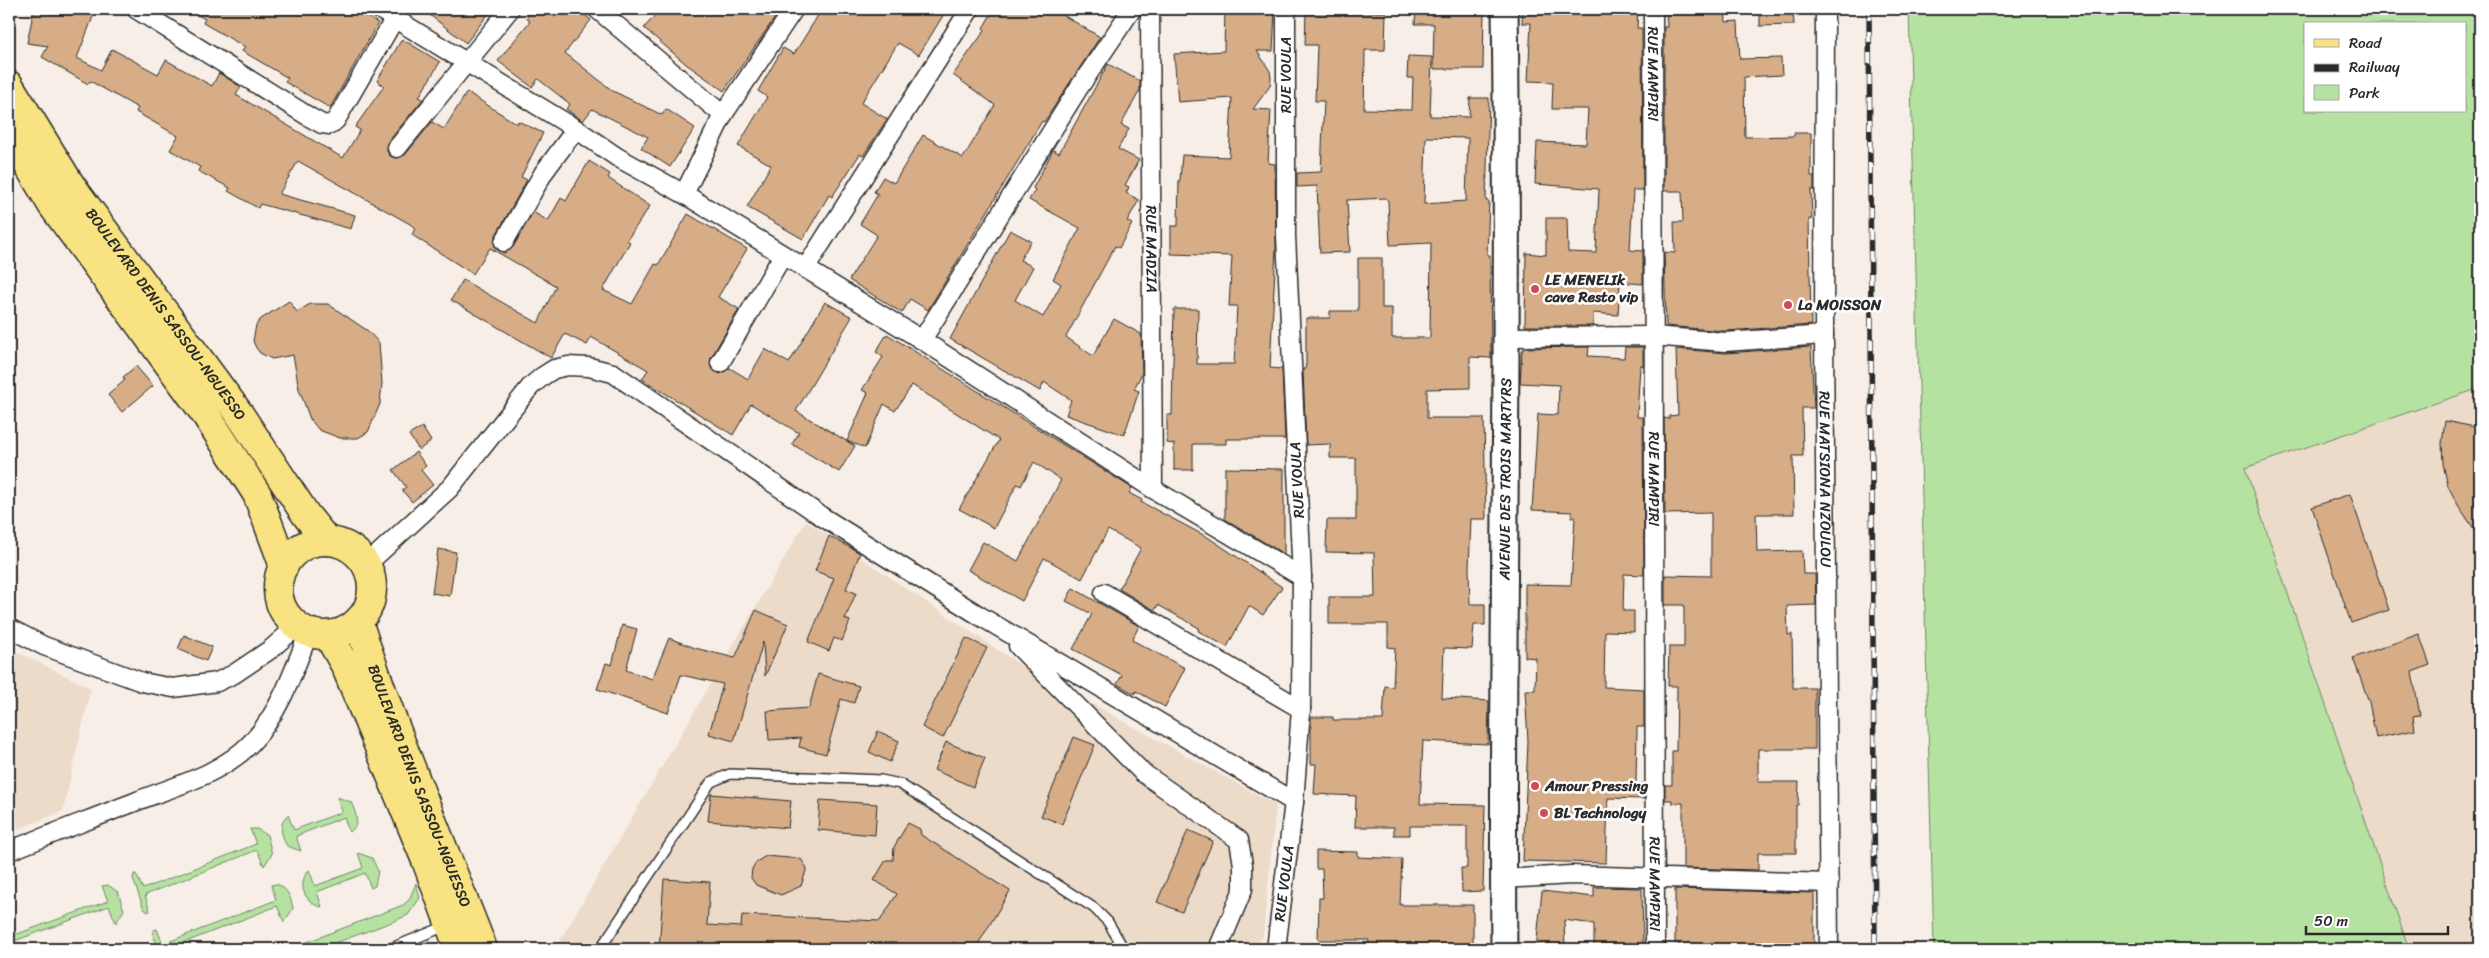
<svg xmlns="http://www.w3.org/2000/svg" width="2489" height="958" font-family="Sriracha,sans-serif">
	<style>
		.built { fill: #eddbca }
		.green { fill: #b5e2a1; stroke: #708666; fill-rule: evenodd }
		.building { fill: #d6ad87; stroke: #2b2b2b; fill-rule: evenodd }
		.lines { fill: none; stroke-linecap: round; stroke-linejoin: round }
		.lane-casing { stroke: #2b2b2b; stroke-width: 12 }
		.street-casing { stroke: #2b2b2b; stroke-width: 21 }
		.secondary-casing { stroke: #2b2b2b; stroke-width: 29 }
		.primary-casing { stroke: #2b2b2b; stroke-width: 31 }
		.lane { stroke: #fff; stroke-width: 9 }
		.street { stroke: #fff; stroke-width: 18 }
		.secondary { stroke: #fff; stroke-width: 25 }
		.primary { stroke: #f8e281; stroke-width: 28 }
		.rail-casing { stroke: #2b2b2b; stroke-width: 5.5 }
		.rail { stroke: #fff; stroke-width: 4; stroke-dasharray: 11; stroke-linecap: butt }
		.poi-dot { fill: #d1495b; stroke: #fff; stroke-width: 2 }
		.labels { text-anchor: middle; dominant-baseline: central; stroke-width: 5; stroke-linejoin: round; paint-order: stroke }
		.street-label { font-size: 15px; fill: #2b2b2b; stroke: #fff }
		.poi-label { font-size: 15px; font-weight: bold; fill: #2b2b2b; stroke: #fff; text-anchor: start }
	</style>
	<rect width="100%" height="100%" fill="#f7efe7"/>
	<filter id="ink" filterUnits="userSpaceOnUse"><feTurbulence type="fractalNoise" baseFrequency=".02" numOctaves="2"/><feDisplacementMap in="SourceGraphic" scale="10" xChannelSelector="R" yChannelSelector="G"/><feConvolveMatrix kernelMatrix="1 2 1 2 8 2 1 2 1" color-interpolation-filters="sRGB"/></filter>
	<g filter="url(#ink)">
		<g class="built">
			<path d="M2480 388V949H2409L2245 468Z"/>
			<path d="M806 521 1013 660 1276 805 1263 936 1255 949H555Z"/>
			<path d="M9 648 91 688 63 811 9 833Z"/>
		</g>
		<g class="green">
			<path d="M1909 9H2480V388L2245 468 2409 949H1934ZM2305 24H2465V111H2305Z"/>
			<path d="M337 797 351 802C355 812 362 825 349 832L344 817 296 836 301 851 287 846C281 835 278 824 288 815L294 830 342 812Z"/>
			<path d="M250 829H257L267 835 272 854 264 866 257 850 145 895 150 911 148 912 144 909 133 879 134 874H136L143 889 256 844Z"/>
			<path d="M358 853 372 858 378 871 375 886 371 888 365 873 317 892 322 907C305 904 296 884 309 870L315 886 363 868Z"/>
			<path d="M416 883 420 898 408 915 392 922 319 949H289L403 905 409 900Z"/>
			<path d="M277 884C288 889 291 898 293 909L284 922 277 906 168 949H159L153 935 154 930 157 929 163 944 276 900 271 885Z"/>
			<path d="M108 885 118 892 124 910 116 923 109 906 9 943V937L108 901 102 886Z"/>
		</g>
		<g class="building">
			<path d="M34 9H96L77 58 101 70 112 49 158 74 166 60 212 86 219 73 241 87 236 95 343 158 360 130 355 127 384 86 377 81 402 39 440 62 419 97 423 99 388 142 387 151 390 156 396 158 405 155 432 122 444 129 467 92 517 124 518 121 543 133 521 177 527 180 495 237V248L504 253 513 247 533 212 548 221 561 198 566 201 589 161 610 174 608 178 650 206 627 240 630 242 603 290 632 304 655 264 658 265 688 214 747 249 718 297 739 309 711 358V368L720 374 730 368 748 379 765 349 789 363 825 302 852 317 796 411 855 446 839 472 792 444 799 433 751 404 733 435 642 379 648 370 591 337 587 345 565 334 551 358 451 300 463 280 538 323 556 286 490 248 473 274 412 235 415 228 410 224 298 161 279 194 355 215 351 229 260 204 258 208 228 191 230 188 198 171 200 167 170 150 178 136 136 112 138 108 90 81 88 84 42 57 48 46 27 43Z"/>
			<path d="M186 9H354L378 23 330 108 285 82 288 78 242 51 245 47 203 23 205 19Z"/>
			<path d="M422 9H492L466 43Z"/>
			<path d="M534 9H577L591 20 565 53 613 91 662 115 666 109 695 128 670 167 641 148 648 137 592 109 583 121 566 109 570 104 538 79 532 87 498 61 530 21 526 18Z"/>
			<path d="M661 9H781L724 91 686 64 644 28Z"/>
			<path d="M822 9H947L919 55 898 43 861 103 887 119 863 156 860 154 832 197 829 195 803 239 747 207 771 165 738 146 767 97 758 91 783 48 794 54Z"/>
			<path d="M994 9H1053L1100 37 1044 122 1042 121 928 310 910 299 902 313 849 280 877 235 860 224 878 194 874 192 883 177 894 183 923 135 963 158 995 105 953 75 985 30 983 28Z"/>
			<path d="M1225 9H1275L1273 51H1257L1270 71 1271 78 1270 86 1253 109 1271 110 1268 163 1275 164 1276 247 1270 368 1282 369 1285 439H1226V444H1193V470H1174V444L1167 443V415H1172L1174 309H1198L1197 364H1234L1237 306H1229L1232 256 1171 254V226H1178L1179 180H1180L1182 155 1229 157 1232 98 1178 102 1174 54 1224 51Z"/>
			<path d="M1306 9H1352V12H1386L1385 50H1365L1364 109 1412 110 1413 78H1407L1408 56 1432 57 1430 116 1469 117 1470 98H1489L1486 201H1489L1487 255H1490L1491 358 1470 357V388L1427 389V418H1484L1486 519H1471L1469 568 1470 604H1485V625H1474L1472 649 1444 648 1442 698 1489 701 1488 744 1423 741 1420 804 1485 805 1483 891 1462 892 1461 868H1467V826H1410V835H1394V827H1355L1356 796 1314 794 1316 764H1311V717H1333V720H1383L1385 686 1393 687 1395 648 1388 647V624H1329V597H1375L1374 553 1326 552 1327 520H1356V458H1330V444L1306 445 1303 369H1305L1306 364V318H1330V311H1358V258H1382V308H1392V338H1430L1431 243 1390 245 1388 201 1386 198 1347 200 1350 252 1320 253 1317 186 1297 187V173L1321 172 1324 101H1315L1317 45H1305ZM1426 137 1468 138 1466 201 1424 204Z"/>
			<path d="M1416 9H1484L1483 69H1433L1434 24H1415Z"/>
			<path d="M1523 9H1638L1637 28H1642L1643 190H1633L1630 250 1643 251V284L1620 282 1618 315 1593 313V326H1525L1526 253 1546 255V218H1567L1568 252 1596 253 1599 189 1535 184 1537 142 1586 144 1588 109H1552L1553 82 1528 81 1531 23H1522Z"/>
			<path d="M1666 9H1725L1726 22 1738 21 1740 59 1781 58 1782 75 1744 77 1745 137 1794 136V133H1811V176H1814V190H1811L1812 219H1809L1811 325 1725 331 1666 326 1664 252 1675 253 1674 222H1683L1682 191H1664V27H1667Z"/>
			<path d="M1760 9H1793L1794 25 1760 26Z"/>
			<path d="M1108 64 1140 81V90L1121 125 1129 129 1118 149 1139 160 1125 185 1129 187 1126 193 1139 200 1127 221 1132 224 1119 248 1115 246 1066 337 1093 356 1114 319 1141 334 1142 373 1134 389 1139 391 1124 435 1066 415 1071 400 1044 382 1040 391 950 339 1010 230 1031 241 1020 260 1033 267 1015 300 1043 317 1061 284 1053 279 1080 228 1029 200 1035 190 1033 188 1053 150 1059 153Z"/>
			<path d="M289 301 297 312 310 304H328L368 331 379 343 382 383 380 404 368 432 358 438H340L319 430 310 419 299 389 293 355 272 359 260 353 256 348 253 341 256 325 261 319Z"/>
			<path d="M887 334 1132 488 1129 493 1142 500 1141 502 1209 538 1282 587 1263 615 1249 606 1227 647 1198 631 1199 628 1158 605 1155 610 1149 607 1119 589 1141 548 1108 530 1082 579 1044 558 1022 601 968 570 983 542 1018 561 1061 480 1034 462 1021 486 1017 484 994 528 959 509 999 440 912 385 895 411 884 404 865 448 847 441 868 393 862 390 883 357 876 352Z"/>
			<path d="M1589 347 1588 356 1624 358 1625 347H1643V366L1640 365 1637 417H1643L1644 575 1624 574 1623 611H1634V632L1605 631 1604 687 1644 689V727H1637L1636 784H1644V799L1608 798 1606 863 1523 861 1528 741 1525 690H1535L1536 658 1525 657V584L1571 585 1575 517H1572V512L1532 510 1538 414 1558 415 1559 385 1520 383 1522 351 1524 348Z"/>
			<path d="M1811 347 1814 408H1802L1803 456H1793L1794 514H1756L1757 552 1802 551 1803 574H1815L1816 605 1787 606 1788 635 1792 634 1793 688H1815V749H1758V782H1799L1798 805H1796V853H1758V870L1683 868V803H1672V800H1665V785H1672V751H1676L1677 686H1668L1669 647H1684V605H1665V575L1711 576V513L1665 514 1664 418 1669 419V416L1678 415 1676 349 1726 353Z"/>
			<path d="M136 366 153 386 122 412 108 395 125 380 123 377Z"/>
			<path d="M2445 421 2480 428V538L2458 505 2448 486 2443 464 2442 443Z"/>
			<path d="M422 427 431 441 419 450 409 435Z"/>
			<path d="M416 452 426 466 421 470 433 485 412 502 402 490 406 487 393 470Z"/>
			<path d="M1225 468 1284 469V554L1225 519Z"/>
			<path d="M2350 494 2389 610 2351 623 2312 507Z"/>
			<path d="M829 536 860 553 846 589 856 593 845 619 850 621 842 641 834 638 829 651 808 642 834 578 815 571Z"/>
			<path d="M438 549 456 552 450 596 432 593Z"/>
			<path d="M1073 588 1139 626 1132 640 1185 668 1165 707 1136 691 1135 694 1117 684 1122 675 1073 649 1092 614 1066 601Z"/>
			<path d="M756 610 788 624 765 676 763 642 734 741 709 734 723 684 681 675 668 713 597 689 606 663 612 665 622 625 637 629 626 670 652 679 669 638 695 648 735 658Z"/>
			<path d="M2419 634 2430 665 2412 672 2420 715 2413 716 2415 730 2376 738 2369 702 2353 658Z"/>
			<path d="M184 635 212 647 206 661 178 649Z"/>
			<path d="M966 638 987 648 943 738 922 727Z"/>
			<path d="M818 674 859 686 854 703 841 699 826 754 799 747 801 738 769 740 767 711 809 708Z"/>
			<path d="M878 731 899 741 890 762 869 752Z"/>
			<path d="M1074 737 1095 745 1062 824 1041 816Z"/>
			<path d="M946 742 985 758 973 787 934 770Z"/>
			<path d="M711 794 791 801 788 828 708 821Z"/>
			<path d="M820 800 877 804 875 835 818 830Z"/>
			<path d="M908 823 920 829 921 835 1010 891 975 949H965L954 942 949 949H739L706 946V949H659L664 879 710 882 707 925 741 927 742 915 880 921 897 894 874 880 886 860H893L894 847Z"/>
			<path d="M1188 830 1213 841 1182 912 1157 902Z"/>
			<path d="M1316 851 1358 852V857L1402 859 1400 905H1473V949H1392L1368 948 1369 940H1318L1319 898H1323L1322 869H1316Z"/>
			<path d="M766 856 801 859 807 868 801 886 781 895 756 885 751 878 752 869 756 862Z"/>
			<path d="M1594 887 1642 888 1643 946 1594 947V924L1564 920 1565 949H1536L1542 891 1594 897Z"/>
			<path d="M1675 889 1814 893V944L1727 946V949H1679V943H1675Z"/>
		</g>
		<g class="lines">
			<defs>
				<g id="lane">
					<path d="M389 949 446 926"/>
					<path d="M600 949 711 782 730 774 881 780 900 784 1094 908 1108 922 1124 949"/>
				</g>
				<g id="street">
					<path d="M136 9 311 118 322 124 330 125 336 120 395 18"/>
					<path d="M379 9 576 129 617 157 684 194 922 340 1153 489 1302 577"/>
					<path d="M597 9 723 115"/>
					<path id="s1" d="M1150 9 1153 489"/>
					<path id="s2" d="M1653 9 1655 949"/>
					<path id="s3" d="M1825 9 1824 335 1829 949"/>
					<path d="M397 148 510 9"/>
					<path d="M684 194 723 115 794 9"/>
					<path d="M504 242 544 172 576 129"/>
					<path d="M805 269 970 9"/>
					<path d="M1505 337 1653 336 1725 342 1824 335"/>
					<path d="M922 340 1078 89 1132 9"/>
					<path d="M720 363 783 255"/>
					<path d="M366 565 450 488 531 386 543 376 554 369 568 366 589 367 613 373 821 516 980 616 1294 802"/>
					<path d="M1104 593 1301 709"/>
					<path d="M9 628 44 646 142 682 173 688 217 682 234 674 271 649 297 626"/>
					<path d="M1018 646 1143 773 1239 840 1243 865V889L1218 949"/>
					<path d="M9 851C51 834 94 818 137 801 175 786 222 774 251 743 280 713 294 670 309 632"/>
					<path d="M1503 879 1571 875 1829 883"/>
					<path id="s4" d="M1276 949 1294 802 1301 709 1302 577 1286 236V9"/>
				</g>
				<g id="secondary">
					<path id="s5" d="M1504 949C1501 636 1510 322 1505 9"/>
				</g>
				<g id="primary">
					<path id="s6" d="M9 85 70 184 238 412 306 515 327 541"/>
					<path d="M9 133 52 205 206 415 257 494 284 566"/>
					<circle cx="325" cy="588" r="47"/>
					<path id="s7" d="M358 621C394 733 441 840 483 949"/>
					<path d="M328 635 345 665 427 863 459 949"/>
				</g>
			</defs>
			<use href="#lane" class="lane-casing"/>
			<use href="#street" class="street-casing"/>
			<use href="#secondary" class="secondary-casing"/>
			<use href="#primary" class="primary-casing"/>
			<use href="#lane" class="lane"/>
			<use href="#street" class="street"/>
			<use href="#secondary" class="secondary"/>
			<use href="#primary" class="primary"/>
			<defs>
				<path id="rail" d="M1869 9 1875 949"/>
			</defs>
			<use href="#rail" class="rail-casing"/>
			<use href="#rail" class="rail"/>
		</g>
	</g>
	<g class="poi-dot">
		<circle cx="1535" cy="289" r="5"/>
		<circle cx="1788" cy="305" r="5"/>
		<circle cx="1535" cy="786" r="5"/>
		<circle cx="1544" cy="813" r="5"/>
	</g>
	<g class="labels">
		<g class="street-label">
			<text stroke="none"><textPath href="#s2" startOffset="65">RUE MAMPIRI</textPath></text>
			<text transform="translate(1286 75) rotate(-90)">RUE VOULA</text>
			<text stroke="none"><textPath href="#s1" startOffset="240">RUE MADZIA</textPath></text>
			<text stroke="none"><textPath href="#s6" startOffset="278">BOULEVARD DENIS SASSOU-NGUESSO</textPath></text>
			<text stroke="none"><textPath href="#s5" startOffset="470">AVENUE DES TROIS MARTYRS</textPath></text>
			<text stroke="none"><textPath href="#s2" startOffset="470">RUE MAMPIRI</textPath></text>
			<text stroke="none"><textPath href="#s3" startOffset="470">RUE MATSIONA NZOULOU</textPath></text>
			<text transform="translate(1297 480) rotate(-93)">RUE VOULA</text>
			<text stroke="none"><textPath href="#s7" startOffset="176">BOULEVARD DENIS SASSOU-NGUESSO</textPath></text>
			<text stroke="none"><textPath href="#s4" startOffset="66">RUE VOULA</textPath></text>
			<text stroke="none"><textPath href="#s2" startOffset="875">RUE MAMPIRI</textPath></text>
		</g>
		<g class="poi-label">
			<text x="1545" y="280">LE MENELIk<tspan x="1545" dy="17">cave Resto vip</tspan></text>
			<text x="1798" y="305">La MOISSON</text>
			<text x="1545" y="786">Amour Pressing</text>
			<text x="1554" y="813">BL Technology</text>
		</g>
	</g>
	<rect width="2489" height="958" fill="none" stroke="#fff" stroke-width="30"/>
	<rect x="15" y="15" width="2459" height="928" fill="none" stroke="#2b2b2b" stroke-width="2" filter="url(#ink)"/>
	<rect x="2304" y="22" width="162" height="90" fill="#ffffff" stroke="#aaaaaa"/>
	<rect x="2314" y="39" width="25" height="8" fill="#f8e281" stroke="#aaaaaa"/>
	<text x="2349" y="48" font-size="15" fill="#2b2b2b">Road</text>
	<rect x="2314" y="64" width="25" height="8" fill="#2b2b2b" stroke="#aaaaaa"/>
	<text x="2349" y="72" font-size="15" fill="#2b2b2b">Railway</text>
	<rect x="2314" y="85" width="25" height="15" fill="#b5e2a1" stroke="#aaaaaa"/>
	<text x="2349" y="98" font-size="15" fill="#2b2b2b">Park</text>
	<path d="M2306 926v8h142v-8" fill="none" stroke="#2b2b2b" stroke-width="2.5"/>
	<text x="2314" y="926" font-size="15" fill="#2b2b2b" stroke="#ffffff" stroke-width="4" paint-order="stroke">50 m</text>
</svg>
